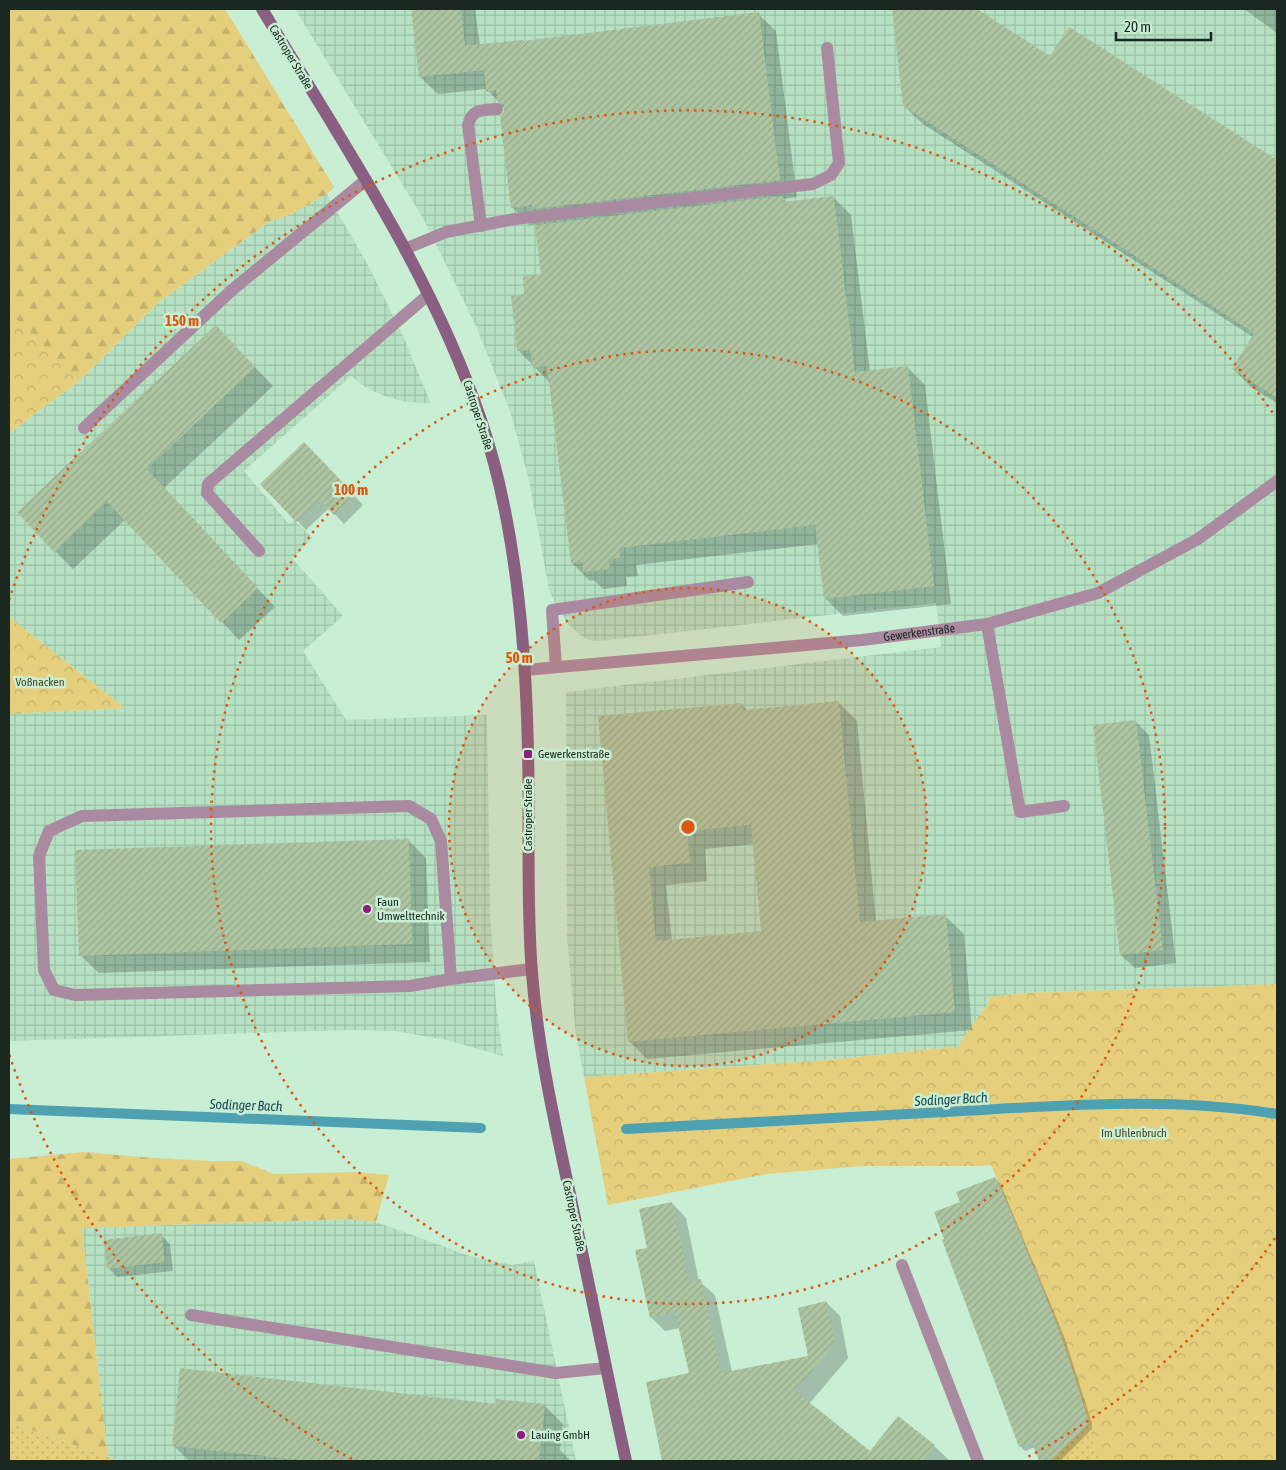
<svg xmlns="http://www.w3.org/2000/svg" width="1286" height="1470" font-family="'Asap Condensed',sans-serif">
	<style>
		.industrial { fill: url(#industrial-grid) }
		.grass { fill: url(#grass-dots) }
		.forest { fill: url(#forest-firs) }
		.park { fill: url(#park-crowns) }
		.shadow { fill: #0003; fill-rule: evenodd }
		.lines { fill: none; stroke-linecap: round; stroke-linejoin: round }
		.stream { stroke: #4da1b1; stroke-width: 10 }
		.building { fill: url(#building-hatch); fill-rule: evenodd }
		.lane { stroke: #a98aa1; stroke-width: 12 }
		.street { stroke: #a98aa1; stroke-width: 12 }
		.secondary { stroke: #8a5f81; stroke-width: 12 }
		.ring { fill: none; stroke: #de570d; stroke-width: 2.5; stroke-dasharray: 2.5 5 }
		.poi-dot { fill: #8e1d7e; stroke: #c8eed4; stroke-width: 2 }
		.labels { text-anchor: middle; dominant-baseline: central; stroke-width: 5; stroke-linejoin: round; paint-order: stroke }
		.street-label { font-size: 12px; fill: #1a281f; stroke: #c8eed4 }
		.park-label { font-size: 12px; fill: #4e441f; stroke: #c8eed4 }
		.poi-label { font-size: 12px; fill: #1a281f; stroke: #c8eed4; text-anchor: start }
		.water-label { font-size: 14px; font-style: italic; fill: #194c57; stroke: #c8eed4 }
		.centre { fill: #de570d; stroke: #c8eed4; stroke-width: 2.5 }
		.ring-label { font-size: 15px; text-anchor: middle; font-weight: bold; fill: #de570d; stroke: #c8eed4; stroke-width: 5; stroke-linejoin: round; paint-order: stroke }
	</style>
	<defs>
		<pattern id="industrial-grid" width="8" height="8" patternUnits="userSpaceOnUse" patternTransform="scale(1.25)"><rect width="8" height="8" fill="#b6e1c3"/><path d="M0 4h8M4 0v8" fill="none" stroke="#9cc1a7"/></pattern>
		<pattern id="grass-dots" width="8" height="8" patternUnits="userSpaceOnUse" patternTransform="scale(1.25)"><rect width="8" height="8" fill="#e5cf7d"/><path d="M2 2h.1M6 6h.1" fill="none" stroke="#c4b26c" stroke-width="1.8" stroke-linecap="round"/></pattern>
		<pattern id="forest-firs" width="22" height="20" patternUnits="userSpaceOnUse" patternTransform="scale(1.25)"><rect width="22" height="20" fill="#e5cf7d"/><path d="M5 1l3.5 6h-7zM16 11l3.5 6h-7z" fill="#c4b26c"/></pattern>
		<pattern id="park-crowns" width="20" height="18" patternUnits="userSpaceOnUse" patternTransform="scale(1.25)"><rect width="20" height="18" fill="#e5cf7d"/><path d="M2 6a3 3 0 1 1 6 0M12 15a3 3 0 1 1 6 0" fill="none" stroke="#c4b26c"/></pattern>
		<pattern id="building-hatch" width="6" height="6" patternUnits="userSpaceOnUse" patternTransform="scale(1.25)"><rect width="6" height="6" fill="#aec5a2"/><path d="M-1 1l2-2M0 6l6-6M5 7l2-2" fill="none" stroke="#95a98b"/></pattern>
	</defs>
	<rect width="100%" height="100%" fill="#c8eed4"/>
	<g class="industrial">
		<path d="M295 9H1277V984L1026 993 988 997 989 1002 954 1051 952 1047 827 1060 584 1077 576 1035 567 937 566 692 941 647 936 603 599 641 590 640 580 635 569 625 556 605 549 590 529 480 510 411 476 326 423 218Z"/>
		<path d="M327 194 368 265 403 336 431 404 402 401 382 395 365 387 351 376 244 471 289 524 294 520 313 538 292 558 343 616 303 651 346 720 487 715 490 911 496 1005 503 1056 447 1040 395 1031 348 1030 9 1041V714L125 708 9 617V433L79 381 159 302 270 221 292 214Z"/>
		<path d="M348 1219 376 1222 470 1256 512 1265 534 1261 576 1461H120L108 1457 82 1228Z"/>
	</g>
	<g class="grass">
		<path d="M9 1422 108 1457 120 1461H9Z"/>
		<path d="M1089 1423 1097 1461H1050Z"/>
	</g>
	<g class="forest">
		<path d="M9 9H225L334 187 327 194 292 214 270 221 159 302 79 381 9 433Z"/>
		<path d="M84 1152 140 1157 209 1161H241L274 1174 355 1172 389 1175 376 1222 348 1219 82 1228 108 1457 9 1422V1159Z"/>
	</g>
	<g class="park">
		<path d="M9 312 79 381 9 433Z"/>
		<path d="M9 617 125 708 9 714Z"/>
		<path d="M1277 984V1461H1097C1076 1358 1031 1262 991 1165L978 1166H862L767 1174 608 1205 584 1077 827 1060 952 1047 954 1051 989 1002 988 997 1026 993Z"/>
	</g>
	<g class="shadow">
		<path d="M412 9H475L480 46 524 42 758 14 776 31 797 197 783 199 787 203 834 198 851 215 870 372 907 367 925 385 951 604 843 616 825 598 818 544 636 565 638 576 626 577 627 586 603 589 594 580 590 581 572 563 551 384 518 350 526 295 542 275 536 224 530 225 512 207 505 109 487 89 438 94 420 77Z"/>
		<path d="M893 9H975L1051 58 1070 28 1277 162V403L1251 387 1233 369 1253 337 923 124 904 106Z"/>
		<path d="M1244 9H1277V33Z"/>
		<path d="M234 345 273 386 164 488 275 607 239 640 126 519 73 569 55 551Z"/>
		<path d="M313 452 363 505 344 524 329 508 306 530 262 484Z"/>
		<path d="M839 703 857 721 876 922 945 916 964 934 972 1030 647 1059 629 1041 599 717 741 704 748 711ZM754 844 763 932 672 941 666 885 707 881 705 849Z"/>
		<path d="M1135 721 1149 735 1176 963 1135 968 1121 955Z"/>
		<path d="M408 840 426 858 430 962 99 973 80 955Z"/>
		<path d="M995 1178 1000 1183 1064 1336 1092 1423V1429L1060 1461H1041L1035 1447 1025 1451 1020 1446 961 1203Z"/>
		<path d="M672 1203 686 1218 699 1281 715 1295 732 1372 809 1357 826 1302 840 1316 848 1358 809 1404 870 1453 899 1417 934 1446 949 1460 948 1461H663L647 1383 690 1374 680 1328 665 1331 651 1317 648 1248Z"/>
		<path d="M161 1235 170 1244 173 1271 117 1277 108 1268Z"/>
		<path d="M497 1400 545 1406 563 1424 560 1450 571 1461H189L173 1445 497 1406Z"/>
	</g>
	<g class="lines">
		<g class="stream">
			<path d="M9 1109 481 1128"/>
			<path d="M626 1129C739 1123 851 1117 963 1111 1068 1105 1173 1097 1277 1114"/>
		</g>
	</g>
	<g class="building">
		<path d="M411 9H461L465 45 471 44V45L523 40V41L759 12 780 180 533 209 532 205 511 208 500 116 504 112V105L498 101 496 90 486 92 484 70 419 77Z"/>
		<path d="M892 9H977L1050 56 1069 27 1277 160V398L1232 369 1254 333 903 106Z"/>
		<path d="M782 196 783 202 834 196 855 372 908 366 934 586 824 599 815 525 619 548 620 558 608 559 610 569 583 572V562L571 563 547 366 533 368 530 350 517 351 511 296 524 294 523 277 541 274 535 225Z"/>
		<path d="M216 325 255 367 147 469 258 588 221 623 107 502 54 552 17 512Z"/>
		<path d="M304 442 355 495 334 515 319 499 296 522 260 484Z"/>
		<path d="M839 701 860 922 946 914 955 1012 628 1042 598 716 742 703 743 710ZM751 825 761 931 656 941 649 867 690 863 687 831Z"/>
		<path d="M1136 720 1163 950 1120 955 1093 725Z"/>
		<path d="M409 839 412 944 79 956 75 850Z"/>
		<path d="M995 1177 1059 1330 1089 1423 1050 1461H1039L1032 1442 1019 1447 942 1240 944 1239 934 1212 960 1202 956 1192Z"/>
		<path d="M672 1202 689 1282 701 1279 721 1373 808 1356 798 1308 826 1301 835 1343 795 1391 870 1451 898 1416 935 1445 922 1461H662L646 1382 689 1373 675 1312 650 1318 635 1250 647 1248 639 1209Z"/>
		<path d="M161 1233 165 1262 107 1269 104 1240Z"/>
		<path d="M180 1368 496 1404V1399L545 1404 539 1461H308L172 1446Z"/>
	</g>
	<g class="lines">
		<g class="lane">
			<path d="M481 226 468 125C472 109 482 110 497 109"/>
			<path d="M405 249 446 232 515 219 813 184 831 175 839 163 827 48"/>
			<path d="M84 428 232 290 366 180"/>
			<path d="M259 551 207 493 208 484 428 295"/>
			<path d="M987 624 1020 812 1064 806"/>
			<path d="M556 667 552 610 748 582"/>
			<path d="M451 979 441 841 431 819 409 806 82 816 49 831 39 856 44 970 54 990 75 995 410 986 451 979 531 969"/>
			<path d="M902 1265 978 1461"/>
			<path d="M191 1315 556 1373 606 1368"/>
		</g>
		<path class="street" id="s1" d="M525 670 862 640 987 624 1098 593 1198 539 1277 481"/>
		<path class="secondary" d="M262 9C341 140 432 274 481 420 516 522 526 644 528 752 530 826 526 900 532 973 538 1050 555 1124 571 1199 589 1287 607 1374 626 1461"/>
	</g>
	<circle cx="688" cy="827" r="239" fill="#de570d" fill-opacity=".12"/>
	<g class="ring">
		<circle cx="688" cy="827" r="239"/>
		<circle cx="688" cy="827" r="477"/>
		<path d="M1275 1238A716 716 0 0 1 1024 1459M352 1459A716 716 0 0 1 9 1054M9 600A716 716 0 0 1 1275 416"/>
	</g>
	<g class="poi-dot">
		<rect x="523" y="749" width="10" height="10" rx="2.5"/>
		<circle cx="367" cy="909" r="5"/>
		<circle cx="521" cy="1435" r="5"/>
	</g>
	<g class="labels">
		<g class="street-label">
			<text transform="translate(291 57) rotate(59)">Castroper Straße</text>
			<text transform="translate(478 415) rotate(72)">Castroper Straße</text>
			<text stroke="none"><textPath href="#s1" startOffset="396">Gewerkenstraße</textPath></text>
			<text transform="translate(528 815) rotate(-90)">Castroper Straße</text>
			<text transform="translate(574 1216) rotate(78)">Castroper Straße</text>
		</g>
		<g class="park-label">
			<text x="40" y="682">Voßnacken</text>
			<text x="1134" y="1133">Im Uhlenbruch</text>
		</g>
		<g class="poi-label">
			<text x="538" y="754">Gewerkenstraße</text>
			<text x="377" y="902">Faun<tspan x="377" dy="14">Umwelttechnik</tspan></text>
			<text x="531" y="1435">Lauing GmbH</text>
		</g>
		<g class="water-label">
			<text transform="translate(951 1099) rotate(-3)">Sodinger Bach</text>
			<text transform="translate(246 1105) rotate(2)">Sodinger Bach</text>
		</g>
	</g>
	<circle cx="688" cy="827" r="8" class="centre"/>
	<g class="ring-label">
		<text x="182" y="326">150 m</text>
		<text x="351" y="495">100 m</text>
		<text x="519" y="663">50 m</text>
	</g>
	<rect width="1286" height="1470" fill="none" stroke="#1a281f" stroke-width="20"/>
	<path d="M1116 32v8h95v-8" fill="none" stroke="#1a281f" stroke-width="2.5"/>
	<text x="1124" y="32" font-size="15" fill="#1a281f" stroke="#c8eed4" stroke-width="4" paint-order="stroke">20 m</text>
</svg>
